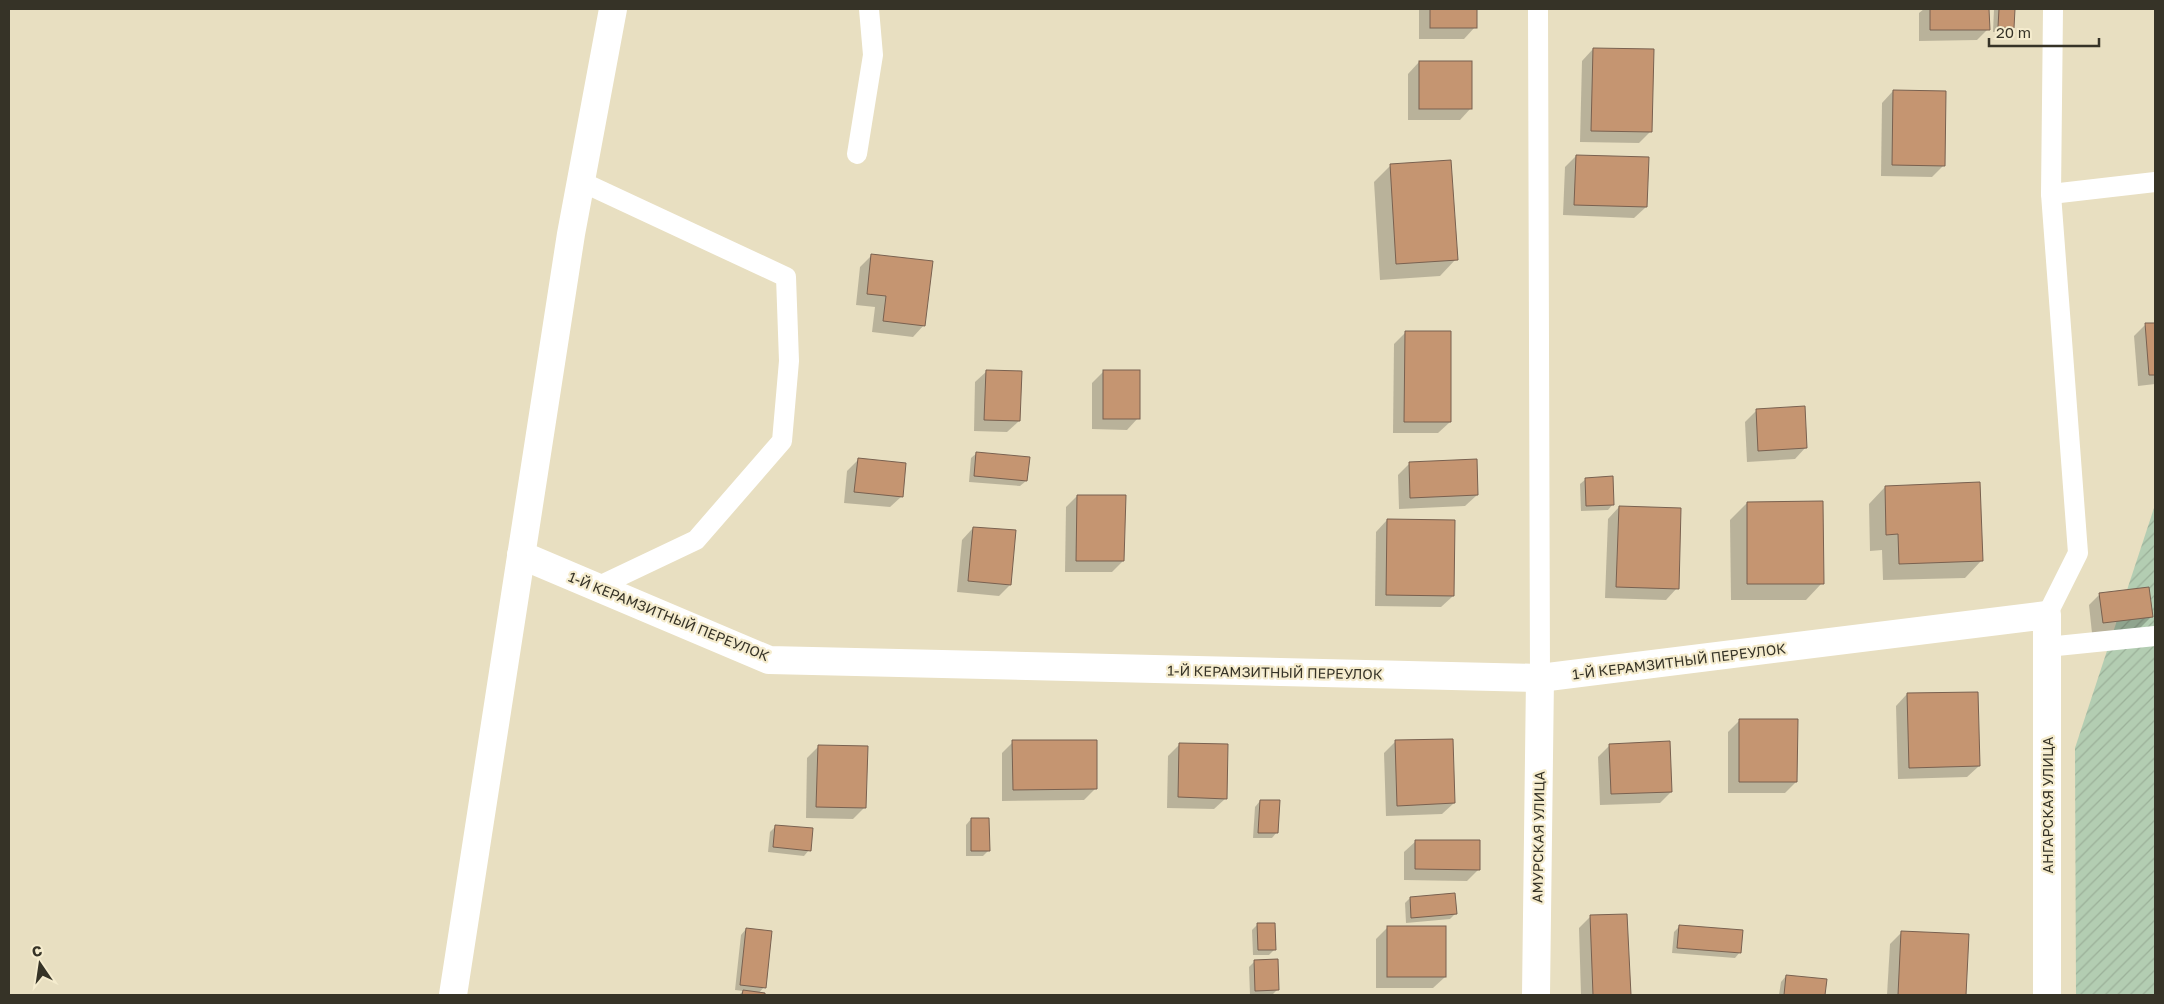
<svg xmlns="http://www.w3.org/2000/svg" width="2164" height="1004" font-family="'Golos Text',sans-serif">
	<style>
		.garden { fill: url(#garden-furrows) }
		.shadow { fill: #0003 }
		.building { fill: #c59571; stroke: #796150 }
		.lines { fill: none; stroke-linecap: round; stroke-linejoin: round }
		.lane { stroke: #fff; stroke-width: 20 }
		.street { stroke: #fff; stroke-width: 28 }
		.secondary { stroke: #fff; stroke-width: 28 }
		.labels { text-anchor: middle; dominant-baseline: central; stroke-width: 4.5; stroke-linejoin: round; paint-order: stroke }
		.street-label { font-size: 14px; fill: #363327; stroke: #f5ecce }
	</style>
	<defs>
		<pattern id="garden-furrows" width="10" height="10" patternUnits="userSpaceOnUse" patternTransform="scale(1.25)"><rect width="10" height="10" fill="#b3cdb2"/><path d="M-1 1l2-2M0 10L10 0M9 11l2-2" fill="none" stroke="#9bb099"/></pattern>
	</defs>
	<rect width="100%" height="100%" fill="#e8dfc1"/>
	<path class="garden" d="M2155 505V995H2076L2075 748Z"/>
	<g class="shadow">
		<path d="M1419 9H1475V27L1464 39H1419Z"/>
		<path d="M1924 9H1988V29L1977 40 1919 41V13Z"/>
		<path d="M1994 9H2013V27L2007 33 1993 32Z"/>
		<path d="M1593 49 1650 132 1639 143 1580 142 1582 61Z"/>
		<path d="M1419 62 1471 108 1460 120H1408V74Z"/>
		<path d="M1893 91 1944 165 1932 177 1881 176 1882 103Z"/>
		<path d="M1576 156 1646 207 1634 218 1563 215 1565 167Z"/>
		<path d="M1391 165 1456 259 1440 276 1380 280 1374 182Z"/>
		<path d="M872 255 924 325 913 337 872 332 875 307 856 305 860 267Z"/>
		<path d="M2155 324V384L2138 386 2134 336 2145 325Z"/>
		<path d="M1405 333 1450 422 1438 433H1393L1394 344Z"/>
		<path d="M987 371 1019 421 1007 432 974 431 975 382Z"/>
		<path d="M1104 371 1138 418 1127 430 1092 429V383Z"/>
		<path d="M1756 411 1806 447 1795 459 1747 462 1745 422Z"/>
		<path d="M977 453 1026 481 1020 486 969 482 971 458Z"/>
		<path d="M858 460 902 496 890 507 844 503 847 471Z"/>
		<path d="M1410 463 1477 495 1465 506 1399 509 1398 475Z"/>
		<path d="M1586 479 1613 504 1608 510 1581 511 1580 484Z"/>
		<path d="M1885 487 1981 561 1965 578 1883 580 1882 550 1870 551 1869 504Z"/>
		<path d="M1077 496 1123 561 1112 572H1065L1066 507Z"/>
		<path d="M1747 503 1822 583 1806 600H1731L1730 520Z"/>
		<path d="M1619 507 1677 588 1666 600 1605 598 1608 519Z"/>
		<path d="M1387 520 1453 596 1441 607 1375 606 1376 532Z"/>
		<path d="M973 528 1010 585 999 596 957 592 962 540Z"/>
		<path d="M2100 594 2152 616 2140 628 2092 633 2089 605Z"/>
		<path d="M1907 694 1979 766 1967 777 1898 779 1896 706Z"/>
		<path d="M1740 720 1796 782 1785 793H1728V732Z"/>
		<path d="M1013 742 1096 788 1084 800 1002 801V753Z"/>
		<path d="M1395 742 1454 803 1442 814 1386 816 1384 753Z"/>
		<path d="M1180 744 1226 798 1214 809 1167 808 1168 756Z"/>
		<path d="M1610 745 1671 792 1660 803 1600 805 1598 757Z"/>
		<path d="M819 746 865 807 853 819 806 818 807 758Z"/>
		<path d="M1260 801 1277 832 1272 838H1253L1255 807Z"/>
		<path d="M971 819 989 850 983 856H966V825Z"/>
		<path d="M776 826 809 850 804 856 768 852 770 832Z"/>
		<path d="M1416 841 1479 869 1467 881 1404 880V852Z"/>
		<path d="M1410 898 1455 914 1450 919 1406 923 1405 903Z"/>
		<path d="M1626 915 1629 995H1581L1579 928 1591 916Z"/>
		<path d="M1258 924 1275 949 1269 955H1253L1252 930Z"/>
		<path d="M1680 926 1740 952 1735 958 1672 953 1674 932Z"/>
		<path d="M1387 928 1445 977 1433 988H1376V939Z"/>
		<path d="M746 929 764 987 758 994 764 995H739L743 991 735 990 741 935Z"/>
		<path d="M1901 933 1967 936 1964 995H1887L1890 944Z"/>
		<path d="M1255 961 1278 989 1272 995H1250L1249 967Z"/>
		<path d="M1786 976 1825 980 1824 995H1779L1781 982Z"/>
	</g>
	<g class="building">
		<rect x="1430" y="9" width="47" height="19"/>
		<path d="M1930 9H1989L1990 30H1930Z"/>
		<path d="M1999 9H2015L2014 28 1998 27Z"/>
		<path d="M1593 48 1654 49 1652 132 1591 131Z"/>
		<rect x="1419" y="61" width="53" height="48"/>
		<path d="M1893 90 1946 91 1945 166 1892 165Z"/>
		<path d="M1576 155 1649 157 1647 207 1574 205Z"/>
		<path d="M1451 160 1458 260 1396 264 1390 164Z"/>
		<path d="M871 254 933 261 925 326 883 321 886 296 867 294Z"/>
		<path d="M2145 323H2155V375H2149Z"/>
		<path d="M1405 331H1451V422H1404Z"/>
		<path d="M986 370 1022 371 1020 421 984 420Z"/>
		<rect x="1103" y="370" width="37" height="49"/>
		<path d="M1805 406 1807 448 1758 451 1756 409Z"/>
		<path d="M976 452 1030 457 1027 481 974 476Z"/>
		<path d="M858 458 906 463 903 497 854 492Z"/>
		<path d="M1477 459 1478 495 1410 498 1409 462Z"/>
		<path d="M1613 476 1614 505 1586 506 1585 478Z"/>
		<path d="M1980 482 1983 561 1899 564 1898 534 1886 535 1885 486Z"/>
		<path d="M1077 495H1126L1124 561H1076Z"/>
		<path d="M1823 501 1824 584H1747V502Z"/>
		<path d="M1619 506 1681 508 1679 589 1616 587Z"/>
		<path d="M1387 519 1455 520 1454 596 1386 595Z"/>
		<path d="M973 527 1016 530 1011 585 968 581Z"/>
		<path d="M2149 587 2153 617 2103 623 2099 593Z"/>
		<path d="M1978 692 1980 766 1909 768 1907 693Z"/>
		<path d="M1739 719H1798L1797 782H1739Z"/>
		<path d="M1453 739 1455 803 1397 806 1395 740Z"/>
		<path d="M1012 740H1097V789L1013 790Z"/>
		<path d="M1670 741 1672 792 1611 794 1609 744Z"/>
		<path d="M1179 743 1228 744 1227 799 1178 797Z"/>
		<path d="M818 745 868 746 866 808 816 807Z"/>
		<path d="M1260 800H1280L1278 833H1258Z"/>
		<path d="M971 818H989L990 851H971Z"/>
		<path d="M775 825 813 828 811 851 773 847Z"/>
		<path d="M1415 840H1480V870L1415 869Z"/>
		<path d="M1455 893 1457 914 1411 918 1410 897Z"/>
		<path d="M1627 914 1631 995H1593L1590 915Z"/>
		<path d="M1257 923H1275L1276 950H1258Z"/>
		<path d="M1679 925 1743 930 1741 953 1677 948Z"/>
		<rect x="1387" y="926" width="59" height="51"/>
		<path d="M746 928 772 931 766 988 740 985Z"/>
		<path d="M1901 931 1969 934 1966 995H1898Z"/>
		<path d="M1278 959 1279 990 1255 991 1254 960Z"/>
		<path d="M1786 975 1827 979 1825 995H1784Z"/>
		<path d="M743 990 765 993V995H742Z"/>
	</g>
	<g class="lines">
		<g class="lane">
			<path d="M1538 9 1540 678"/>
			<path d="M857 154 873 55 869 9"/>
			<path d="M580 181 786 277 789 361 782 441 696 540 597 587"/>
			<path d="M2051 194 2155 182"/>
			<path d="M2047 615 2078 553 2051 194 2053 9"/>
			<path d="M2047 647 2155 636"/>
		</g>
		<g class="street">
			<path d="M521 555 769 660 1540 678 2047 615V995"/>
			<path d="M1536 995 1540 678"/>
		</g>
		<path class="secondary" d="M453 995 571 234 613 9"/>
	</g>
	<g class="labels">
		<g class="street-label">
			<text transform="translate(669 616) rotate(22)">1-Й КЕРАМЗИТНЫЙ ПЕРЕУЛОК</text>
			<text transform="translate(1679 661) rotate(-7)">1-Й КЕРАМЗИТНЫЙ ПЕРЕУЛОК</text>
			<text transform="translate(1275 672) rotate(1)">1-Й КЕРАМЗИТНЫЙ ПЕРЕУЛОК</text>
			<text transform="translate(2047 805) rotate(-90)">АНГАРСКАЯ УЛИЦА</text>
			<text transform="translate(1538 837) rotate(-89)">АМУРСКАЯ УЛИЦА</text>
		</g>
	</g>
	<rect width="2164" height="1004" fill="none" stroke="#363327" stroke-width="20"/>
	<g transform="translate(40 964) rotate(347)" stroke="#f5ecce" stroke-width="4" paint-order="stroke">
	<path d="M0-4L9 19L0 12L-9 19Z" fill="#363327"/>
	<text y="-8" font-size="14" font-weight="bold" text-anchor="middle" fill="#363327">С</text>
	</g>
	<path d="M1989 38v8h110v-8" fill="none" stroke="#363327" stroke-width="2.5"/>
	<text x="1996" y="38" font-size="15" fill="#363327" stroke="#f5ecce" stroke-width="4" paint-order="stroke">20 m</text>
</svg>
